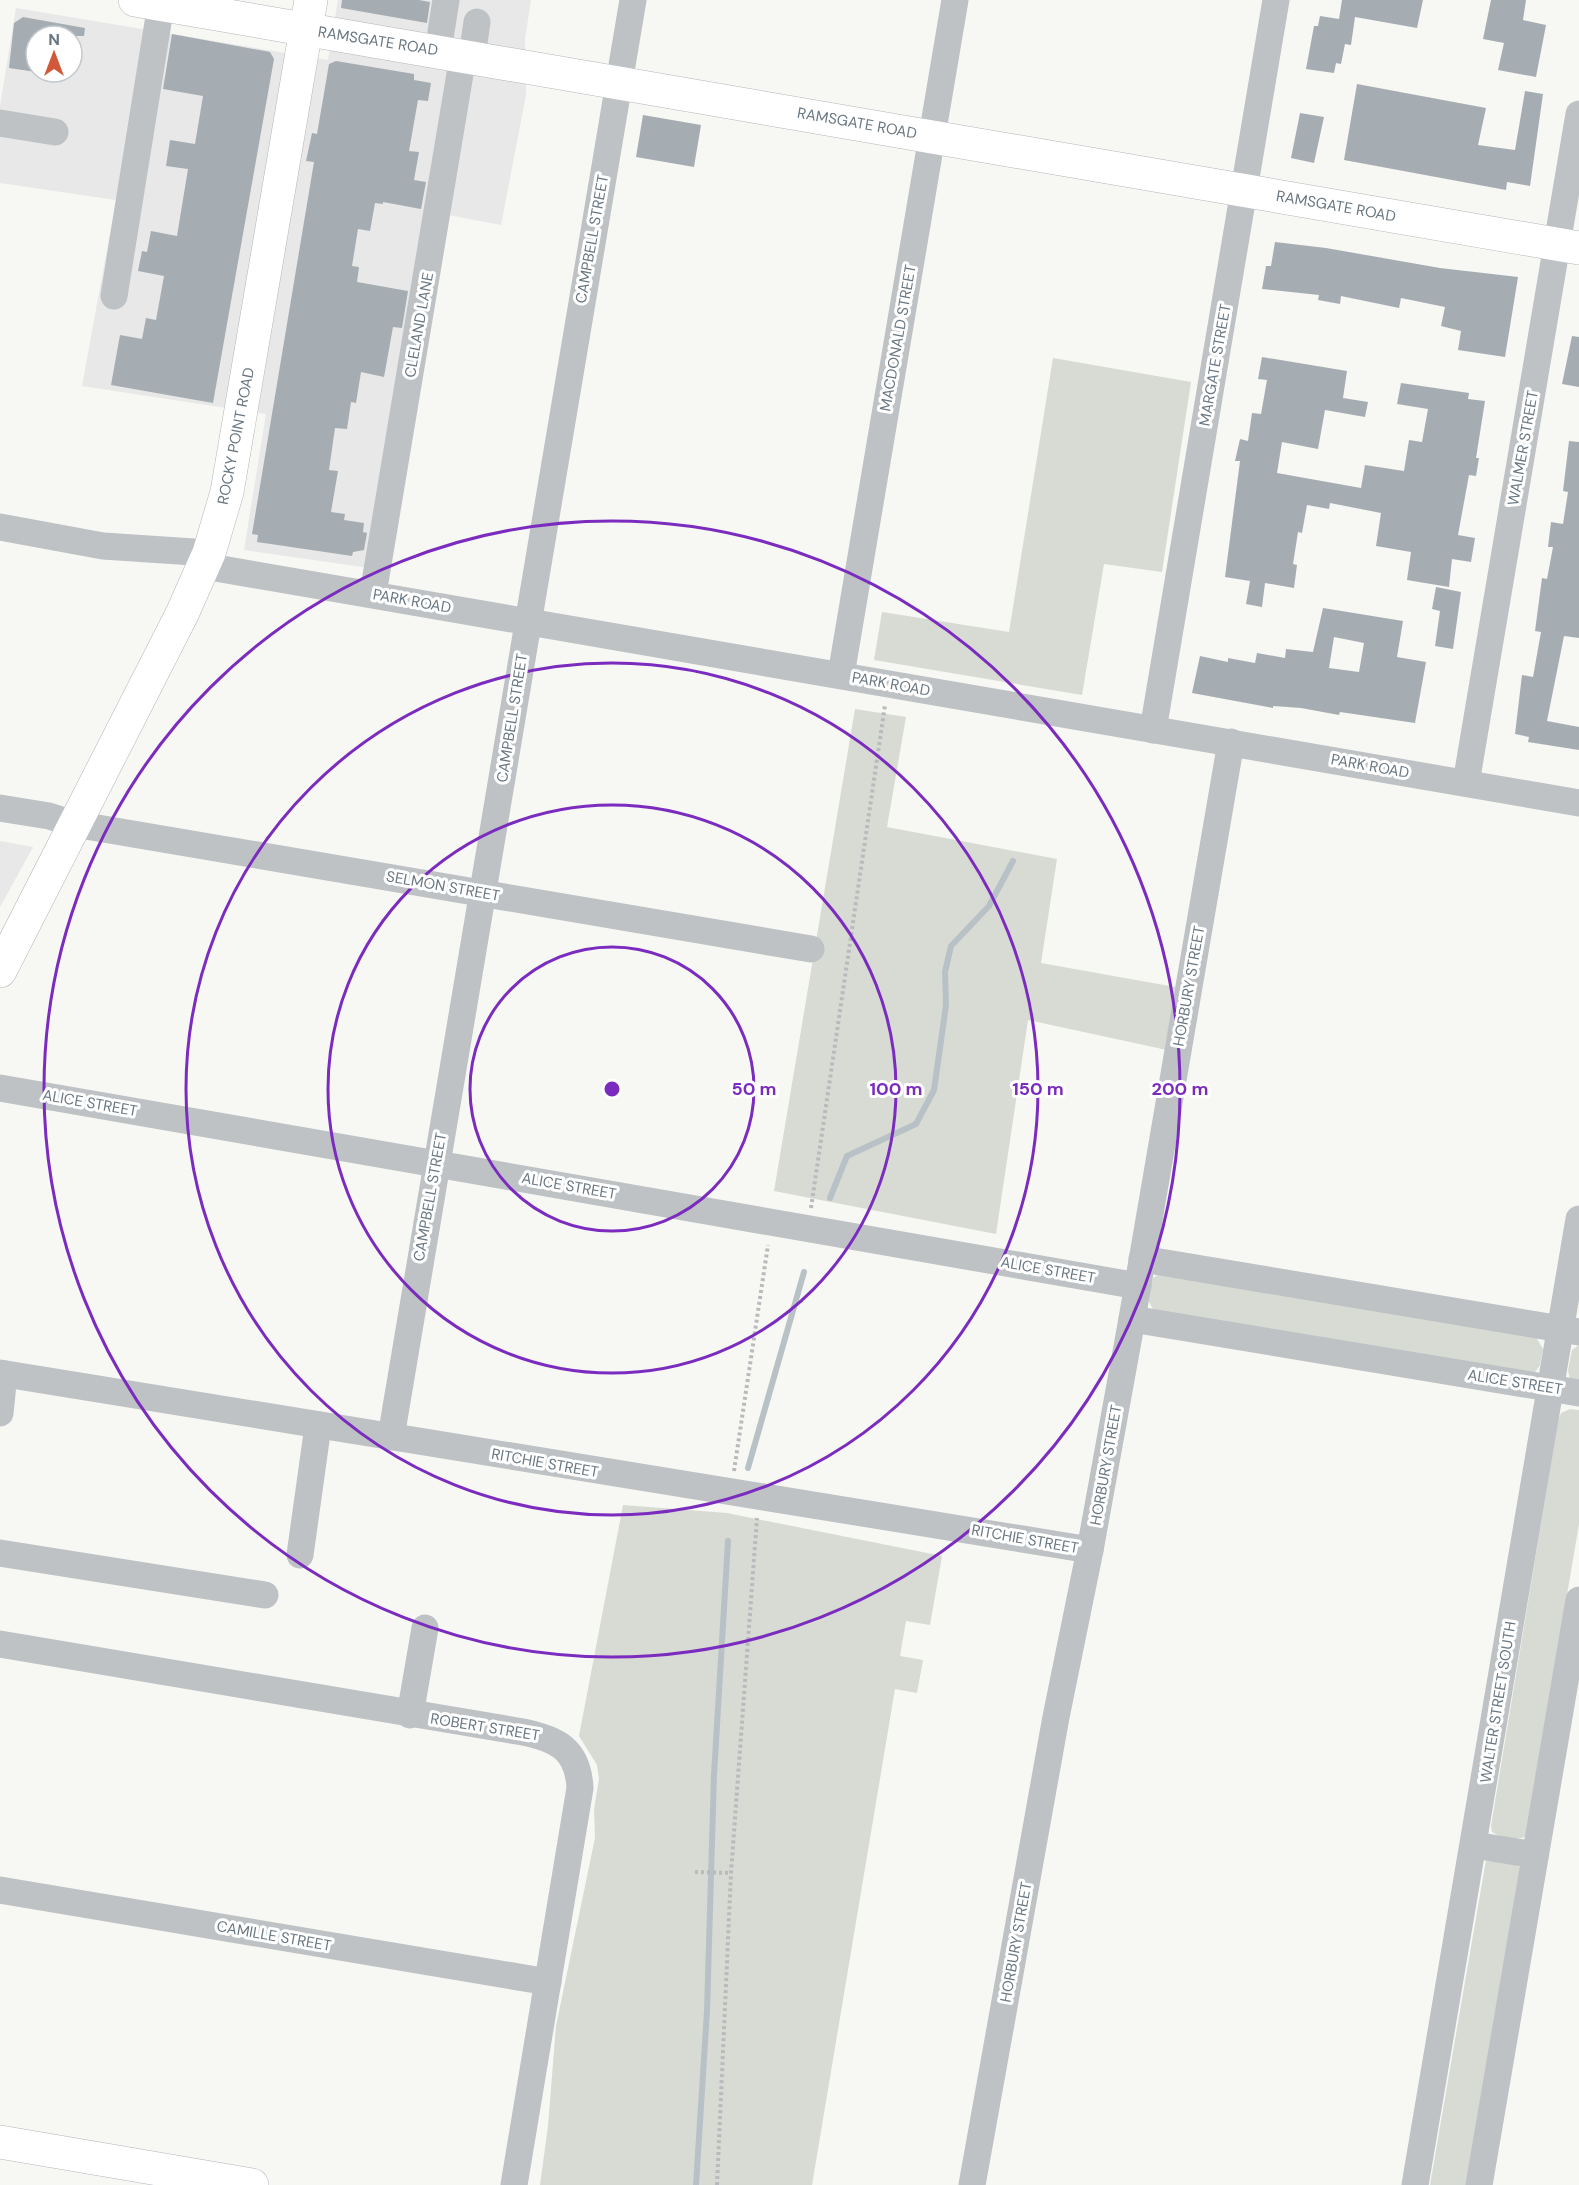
<svg xmlns="http://www.w3.org/2000/svg" width="1579" height="2185" font-family="'DM Sans',sans-serif">
	<style>
		.built { fill: #e7e8e7; fill-rule: evenodd }
		.green { fill: #d7dbd4 }
		.lines { fill: none; stroke-linecap: round; stroke-linejoin: round }
		.stream { stroke: #b8c2c6; stroke-width: 6 }
		.building { fill: #a6adb2; fill-rule: evenodd }
		.major-casing { stroke: #b2b6b9; stroke-width: 34 }
		.path { stroke: #b8bbbd; stroke-width: 4; stroke-dasharray: 3 3; stroke-linecap: butt }
		.minor { stroke: #bec2c5; stroke-width: 27 }
		.major { stroke: #fff; stroke-width: 33 }
		.ring { fill: none; stroke: #7b2cbf; stroke-width: 3 }
		.labels { text-anchor: middle; dominant-baseline: central; stroke-width: 6; stroke-linejoin: round; paint-order: stroke }
		.street-label { font-size: 15px; fill: #697782; stroke: #fff }
		.centre { fill: #7b2cbf; stroke: #fff; stroke-width: 3 }
		.ring-label { font-size: 18px; text-anchor: middle; font-weight: bold; fill: #7b2cbf; stroke: #fff; stroke-width: 6; stroke-linejoin: round; paint-order: stroke }
	</style>
	<rect width="100%" height="100%" fill="#f7f7f4"/>
	<g class="built">
		<path d="M338 0H531L525 39 526 95 501 225 427 211 370 568 244 550 266 414 82 386 116 200 0 183V106L16 8 328 60ZM36 36H72V72H36Z"/>
		<path d="M0 841 33 847 0 907Z"/>
	</g>
	<g class="green">
		<path d="M1053 358 1191 382 1162 572 1104 564 1082 695 874 660 882 612 1009 632Z"/>
		<path d="M855 709 906 717 887 827 1057 859 1041 963 1175 987 1167 1050 1028 1020 996 1234 774 1191Z"/>
		<path d="M1158 1275 1536 1337 1543 1349 1540 1365 1533 1375 1154 1311 1147 1298 1153 1278Z"/>
		<path d="M1579 1345V1384L1570 1380 1568 1370 1572 1350Z"/>
		<path d="M1570 1409 1579 1410V1524L1527 1831 1525 1837C1515 1841 1500 1837 1492 1832L1491 1826 1558 1421 1561 1413Z"/>
		<path d="M623 1505 727 1513 942 1556 930 1625 906 1621 900 1656 923 1660 917 1693 895 1689 812 2185H540L548 2126 556 2026 595 1838 594 1809 599 1779 597 1765 579 1736Z"/>
		<path d="M1486 1860 1515 1862 1520 1868 1467 2185H1430Z"/>
	</g>
	<g class="lines">
		<g class="stream">
			<path d="M830 1198 847 1156 916 1124 934 1090 946 1005 945 972 951 946 989 906 1013 861"/>
			<path d="M748 1468 804 1272"/>
			<path d="M696 2185 707 2011 714 1775 728 1541"/>
		</g>
	</g>
	<g class="building">
		<path d="M342 0H419L430 2 427 23 341 8Z"/>
		<path d="M1342 0H1423L1417 28 1355 17 1351 45 1345 44 1341 64 1336 63 1334 73 1306 69 1314 26H1318L1320 16 1339 19Z"/>
		<path d="M1491 0H1526L1523 20 1546 25 1536 77 1498 70 1504 43 1483 39Z"/>
		<path d="M23 17 85 28 84 36H36V72L9 68 14 23Z"/>
		<path d="M172 34 270 52 274 59 213 403 111 385 120 335 142 339 146 318 156 320 164 276 138 271 142 251 147 252 151 231 177 236 188 169 166 166 170 140 195 144 203 96 163 89Z"/>
		<path d="M336 61 414 74V80L431 83 428 101 418 100 409 151 419 152 414 180 426 182 421 209 383 202V204L375 203 370 231 358 229 352 266 359 267 357 282 408 291 402 328 393 327 384 377 361 372 356 403 351 402 347 429 335 428 329 470 338 471 331 512 345 514 344 520 364 523 363 532 367 533 364 550 353 552 352 556 257 542 258 535 252 534 314 162 306 161 312 133 317 134 329 64Z"/>
		<path d="M1357 84 1486 108 1478 145 1515 150 1525 91 1543 94 1530 186 1507 182 1506 190 1344 160Z"/>
		<path d="M1300 113 1324 117 1314 163 1291 158Z"/>
		<path d="M643 115 701 125 694 167 636 157Z"/>
		<path d="M1275 242 1326 248 1440 268 1518 277 1505 357 1458 350 1461 331 1441 326 1445 307 1401 298 1399 308 1341 296 1340 304 1318 300 1319 295 1262 289 1266 266H1271Z"/>
		<path d="M1572 336 1579 337V387L1562 384Z"/>
		<path d="M1262 357 1347 371 1343 398 1368 402 1365 417 1325 410 1318 449 1282 442 1277 473 1361 488 1365 465 1404 471 1409 440 1422 442 1428 409 1397 404 1401 383 1469 393 1468 399 1485 401 1476 458H1479L1476 476 1469 475 1458 535 1475 538 1471 562 1452 559 1449 587 1407 580 1411 552 1376 546 1381 513 1330 503 1329 509 1307 505 1302 533 1298 532 1293 564 1297 565 1294 588 1265 583 1262 607 1246 604 1250 581 1225 577 1240 461H1235L1240 439 1248 441 1252 413 1261 414 1267 380 1258 379Z"/>
		<path d="M1569 441 1579 442V638L1564 636 1547 721 1579 727V750L1528 742 1529 737 1515 734 1522 675 1533 677 1541 632 1535 631 1542 578 1547 579 1553 547H1548L1551 522 1563 524 1568 492 1563 491Z"/>
		<path d="M1436 587 1461 592 1453 649 1435 646 1440 611 1432 609Z"/>
		<path d="M1323 608 1403 621 1397 657 1426 662 1415 723 1340 712 1339 715 1301 708 1273 706V708L1192 693 1200 656 1228 662V658L1255 663 1257 653 1285 658 1286 649 1313 652ZM1334 637 1364 643 1359 672 1329 668Z"/>
	</g>
	<g class="lines">
		<defs>
			<g id="major">
				<path d="M135 0 1579 248"/>
				<path d="M0 971 182 614 209 553 227 492 311 0"/>
				<path d="M0 2142 252 2185"/>
			</g>
		</defs>
		<use href="#major" class="major-casing"/>
		<g class="path">
			<path d="M811 1208 885 705"/>
			<path d="M734 1471 768 1245"/>
			<path d="M695 1872 731 1873"/>
			<path d="M717 2185 731 1873 757 1518"/>
		</g>
		<g class="minor">
			<path d="M438 51 446 0"/>
			<path d="M472 57 477 22"/>
			<path d="M0 123 55 132"/>
			<path d="M114 296 161 4"/>
			<path d="M0 527 103 546 209 553"/>
			<path d="M204 566 1579 803"/>
			<path d="M373 594 463 56"/>
			<path d="M841 675 955 0"/>
			<path d="M1153 730 1276 0"/>
			<path d="M1466 783 1579 114"/>
			<path d="M0 808 49 816 74 824 811 949"/>
			<path d="M0 1088 1138 1286"/>
			<path d="M1142 1259 1579 1332"/>
			<path d="M1132 1319 1579 1393"/>
			<path d="M0 1373 1090 1550"/>
			<path d="M0 1413 4 1374"/>
			<path d="M391 1437 633 0"/>
			<path d="M0 1553 265 1595"/>
			<path d="M300 1555 318 1426"/>
			<path d="M0 1644 523 1732C557 1739 578 1749 580 1788L514 2185"/>
			<path d="M410 1715 425 1628"/>
			<path d="M1474 1845 1535 1855"/>
			<path d="M0 1890 548 1982"/>
			<path d="M972 2185 1056 1717 1090 1550 1132 1319 1231 742"/>
			<path d="M1415 2185 1579 1219"/>
			<path d="M1479 2185 1579 1600"/>
		</g>
		<use href="#major" class="major"/>
	</g>
	<g class="ring">
		<circle cx="612" cy="1089" r="142"/>
		<circle cx="612" cy="1089" r="284"/>
		<circle cx="612" cy="1089" r="426"/>
		<circle cx="612" cy="1089" r="568"/>
	</g>
	<g class="labels">
		<g class="street-label">
			<text transform="translate(378 41) rotate(9)">RAMSGATE ROAD</text>
			<text transform="translate(857 123) rotate(10)">RAMSGATE ROAD</text>
			<text transform="translate(1336 206) rotate(10)">RAMSGATE ROAD</text>
			<text transform="translate(592 239) rotate(-80)">CAMPBELL STREET</text>
			<text transform="translate(419 325) rotate(-80)">CLELAND LANE</text>
			<text transform="translate(898 338) rotate(-80)">MACDONALD STREET</text>
			<text transform="translate(1215 365) rotate(-80)">MARGATE STREET</text>
			<text transform="translate(236 436) rotate(-79)">ROCKY POINT ROAD</text>
			<text transform="translate(1523 448) rotate(-80)">WALMER STREET</text>
			<text transform="translate(412 601) rotate(10)">PARK ROAD</text>
			<text transform="translate(891 684) rotate(10)">PARK ROAD</text>
			<text transform="translate(512 718) rotate(-81)">CAMPBELL STREET</text>
			<text transform="translate(1370 766) rotate(10)">PARK ROAD</text>
			<text transform="translate(443 886) rotate(10)">SELMON STREET</text>
			<text transform="translate(1189 986) rotate(-80)">HORBURY STREET</text>
			<text transform="translate(90 1103) rotate(10)">ALICE STREET</text>
			<text transform="translate(569 1186) rotate(10)">ALICE STREET</text>
			<text transform="translate(430 1197) rotate(-80)">CAMPBELL STREET</text>
			<text transform="translate(1048 1270) rotate(10)">ALICE STREET</text>
			<text transform="translate(1515 1382) rotate(9)">ALICE STREET</text>
			<text transform="translate(545 1463) rotate(10)">RITCHIE STREET</text>
			<text transform="translate(1106 1465) rotate(-80)">HORBURY STREET</text>
			<text transform="translate(1025 1539) rotate(10)">RITCHIE STREET</text>
			<text transform="translate(1498 1702) rotate(-81)">WALTER STREET SOUTH</text>
			<text transform="translate(485 1727) rotate(9)">ROBERT STREET</text>
			<text transform="translate(274 1936) rotate(10)">CAMILLE STREET</text>
			<text transform="translate(1016 1942) rotate(-80)">HORBURY STREET</text>
		</g>
	</g>
	<circle cx="612" cy="1089" r="9" class="centre"/>
	<g class="ring-label">
		<text x="754" y="1095">50 m</text>
		<text x="896" y="1095">100 m</text>
		<text x="1038" y="1095">150 m</text>
		<text x="1180" y="1095">200 m</text>
	</g>
	<g transform="translate(54 54)"><circle r="28" fill="#ffffff" stroke="#c3c9cd" stroke-width="1.5"/>
	<path d="M0-4.5L10 22L0 15L-10 22Z" fill="#d1593a"/>
	<text y="-9" font-size="16" font-weight="bold" text-anchor="middle" fill="#697782">N</text>
	</g>
</svg>
